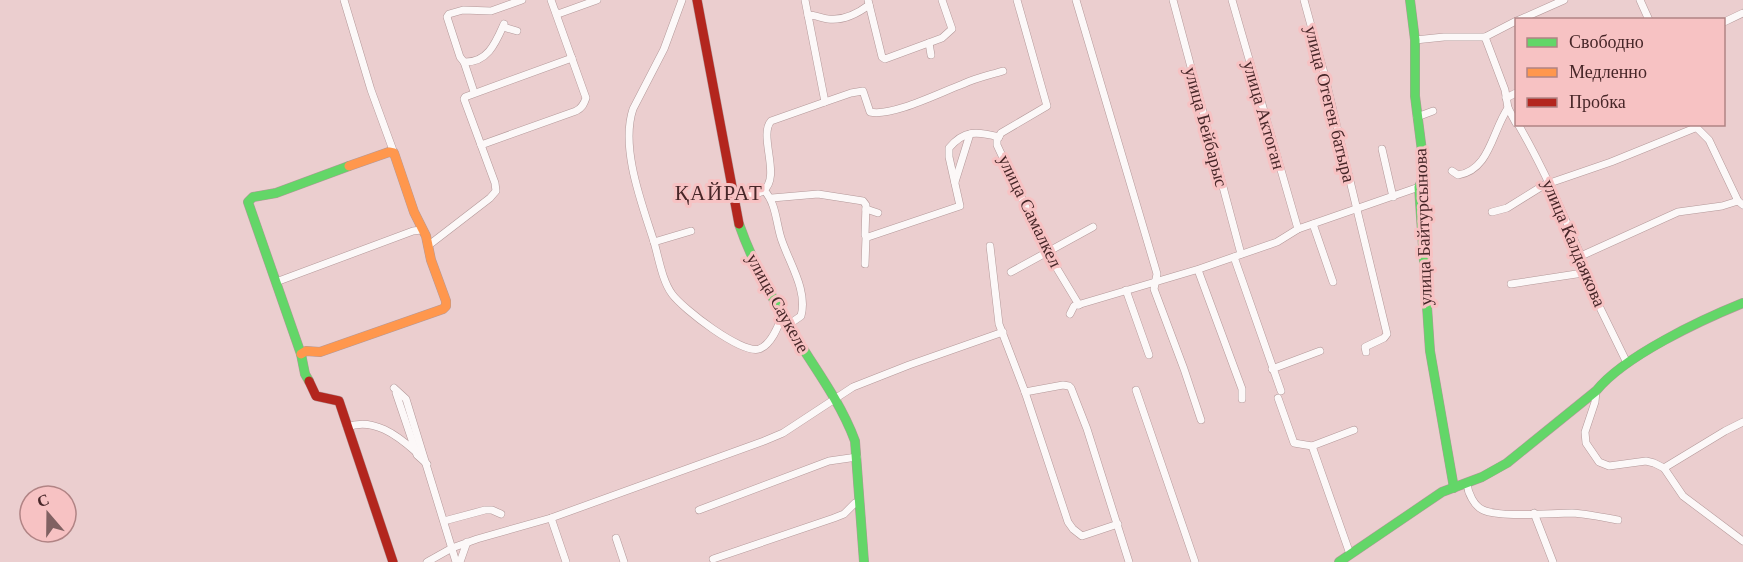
<svg xmlns="http://www.w3.org/2000/svg" width="1743" height="562" font-family="'Times New Roman',serif">
	<style>
		.lines { fill: none; stroke-linecap: round; stroke-linejoin: round }
		.street-casing { stroke: #b39899; stroke-width: 8 }
		.fast-casing { stroke: #b39899; stroke-width: 10 }
		.slow-casing { stroke: #b39899; stroke-width: 10 }
		.jam-casing { stroke: #b39899; stroke-width: 10 }
		.street { stroke: #fcf8f8; stroke-width: 7 }
		.fast { stroke: #63d668; stroke-width: 9 }
		.slow { stroke: #ff974d; stroke-width: 9 }
		.jam { stroke: #b3261e; stroke-width: 9 }
		.labels { text-anchor: middle; dominant-baseline: central; stroke-width: 6; stroke-linejoin: round; paint-order: stroke }
		.street-label { font-size: 18px; fill: #472628; stroke: #f7c2c3 }
		.quarter-label { font-size: 21px; letter-spacing: 1.5px; fill: #472628; stroke: #f7c2c3 }
	</style>
	<rect width="100%" height="100%" fill="#ebcecf"/>
	<g class="lines">
		<defs>
			<g id="street">
				<path d="M344 0 371 90 394 153"/>
				<path d="M682 0 664 49 633 109C620 148 642 204 654 242 659 259 662 280 672 294 683 309 741 354 759 349 771 345 778 327 782 316"/>
				<path d="M868 0 882 57 885 59 942 38 952 29 942 0"/>
				<path d="M1017 0 1047 106 1001 133 997 140V145L1047 252 1079 305"/>
				<path d="M1076 0 1155 267 1157 274 1154 289 1184 369 1201 420"/>
				<path d="M1173 0 1241 254"/>
				<path d="M1232 0 1298 229"/>
				<path d="M1304 0 1324 73 1387 334 1384 338 1365 347 1366 352"/>
				<path d="M1640 0 1649 20"/>
				<path d="M556 12 558 14 597 0"/>
				<path d="M808 15C815 15 821 18 828 19 844 21 857 14 869 5"/>
				<path d="M1519 20 1564 0"/>
				<path d="M1724 22 1743 13"/>
				<path d="M503 27 517 31"/>
				<path d="M1485 37 1505 90 1508 108 1516 123"/>
				<path d="M1415 40 1444 37H1485L1516 21"/>
				<path d="M929 43 931 55"/>
				<path d="M464 62C488 63 496 42 504 24"/>
				<path d="M474 92 464 62 460 57 447 17 449 14 463 10 491 11 522 0"/>
				<path d="M1506 98 1516 93"/>
				<path d="M825 102 851 93 863 91 870 112C892 117 941 92 963 84 976 78 990 75 1003 71"/>
				<path d="M1417 117 1433 111"/>
				<path d="M1518 124C1543 167 1562 211 1581 256L1580 262 1583 273 1627 363"/>
				<path d="M1693 124 1709 140 1738 201 1743 205"/>
				<path d="M481 145 576 111C582 108 584 104 586 98L551 0"/>
				<path d="M1382 149 1393 197"/>
				<path d="M1452 171 1458 175C1490 170 1492 131 1508 108"/>
				<path d="M955 182 970 134"/>
				<path d="M764 190C776 203 776 222 781 238 789 263 808 290 801 316L788 325"/>
				<path d="M734 197C743 196 756 196 763 191 782 177 758 136 771 121L825 102 805 0"/>
				<path d="M772 198 818 194 863 201 866 205 865 235 868 237 960 206 949 157V148C964 130 977 131 999 137"/>
				<path d="M866 209 878 213"/>
				<path d="M1492 212 1507 208 1544 185 1611 162 1695 128"/>
				<path d="M1313 224 1333 282"/>
				<path d="M654 242 691 231"/>
				<path d="M429 245 490 198 496 191 495 183 464 99 465 97 572 58"/>
				<path d="M990 246 999 324 1025 392 1068 522 1073 529 1082 536 1118 524"/>
				<path d="M1581 256 1678 212 1722 206 1738 201"/>
				<path d="M1234 257 1281 391"/>
				<path d="M865 264 866 237"/>
				<path d="M1198 270 1242 389V399"/>
				<path d="M1011 272 1093 227"/>
				<path d="M276 282 413 231 421 230"/>
				<path d="M1511 284 1583 273"/>
				<path d="M1126 290 1149 355"/>
				<path d="M1070 314 1074 306 1199 269 1277 242 1298 229 1419 187"/>
				<path d="M1272 369 1320 351"/>
				<path d="M394 388 406 399 456 562"/>
				<path d="M1136 390 1195 562"/>
				<path d="M1596 391 1595 402 1585 432 1586 443 1599 462 1609 466 1646 461 1654 463 1664 468 1683 496 1743 541"/>
				<path d="M1025 392 1063 385 1069 386 1071 388 1087 429 1129 562"/>
				<path d="M396 393 417 455 427 464"/>
				<path d="M1278 398 1294 443 1312 446 1350 554"/>
				<path d="M347 427C373 417 397 435 416 452"/>
				<path d="M1312 446 1354 430"/>
				<path d="M1664 468 1725 431 1743 422"/>
				<path d="M1467 484C1468 493 1474 506 1483 510 1501 518 1550 513 1572 513 1587 514 1602 517 1618 520"/>
				<path d="M699 510 829 461 857 457"/>
				<path d="M1534 513 1553 562"/>
				<path d="M551 518 566 562"/>
				<path d="M444 521 485 510H492L501 514"/>
				<path d="M616 538 624 562"/>
				<path d="M713 559 834 518 844 514 855 503H860"/>
				<path d="M427 562 452 548 477 539 551 518 764 441 783 433 853 387 909 365 1003 332"/>
				<path d="M460 562 467 542"/>
			</g>
			<g id="fast">
				<path d="M1410 0 1415 40V96L1424 167 1423 178 1419 187 1430 351 1454 488"/>
				<path d="M739 224C754 267 776 306 800 344 820 375 842 406 855 441L864 562"/>
				<path d="M309 381 305 374 301 354 248 202 253 197 276 193 349 166"/>
				<path d="M1339 562 1442 492 1482 477 1507 463 1596 391C1624 356 1701 320 1743 303"/>
			</g>
			<path id="slow" d="M301 354 306 351 320 352 443 309 446 306V301L431 260 426 236 414 212 394 153 389 152 349 166"/>
			<g id="jam">
				<path d="M697 0 739 224"/>
				<path d="M309 381 316 396 339 401 393 562"/>
			</g>
		</defs>
		<use href="#street" class="street-casing"/>
		<use href="#fast" class="fast-casing"/>
		<use href="#slow" class="slow-casing"/>
		<use href="#jam" class="jam-casing"/>
		<use href="#street" class="street"/>
		<use href="#fast" class="fast"/>
		<use href="#slow" class="slow"/>
		<use href="#jam" class="jam"/>
	</g>
	<g class="labels">
		<g class="street-label">
			<text transform="translate(1330 104) rotate(76)">улица Отеген батыра</text>
			<text transform="translate(1264 115) rotate(74)">улица Актоган</text>
			<text transform="translate(1206 127) rotate(75)">улица Бейбарыс</text>
			<text transform="translate(1030 211) rotate(64)">улица Самалкел</text>
			<text transform="translate(1423 227) rotate(-92)">улица Байтурсынова</text>
			<text transform="translate(1574 243) rotate(67)">улица Калдаякова</text>
			<text transform="translate(778 303) rotate(61)">улица Саукеле</text>
		</g>
		<g class="quarter-label">
			<text x="719" y="193">ҚАЙРАТ</text>
		</g>
	</g>
	<rect x="1515" y="18" width="210" height="108" fill="#f7c2c3" stroke="#b18485" stroke-width="1.5"/>
	<rect x="1527" y="38" width="30" height="9" fill="#63d668" stroke="#b18485" stroke-width="1.5"/>
	<text x="1569" y="48" font-size="18" fill="#472628">Свободно</text>
	<rect x="1527" y="68" width="30" height="9" fill="#ff974d" stroke="#b18485" stroke-width="1.5"/>
	<text x="1569" y="78" font-size="18" fill="#472628">Медленно</text>
	<rect x="1527" y="98" width="30" height="9" fill="#b3261e" stroke="#b18485" stroke-width="1.5"/>
	<text x="1569" y="108" font-size="18" fill="#472628">Пробка</text>
	<g transform="translate(48 514) rotate(340)"><circle r="28" fill="#f7c2c3" stroke="#b18485" stroke-width="1.5"/>
	<path d="M0-4.5L10 22L0 15L-10 22Z" fill="#806162"/>
	<text y="-9" font-size="16" font-weight="bold" text-anchor="middle" fill="#472628">С</text>
	</g>
</svg>
